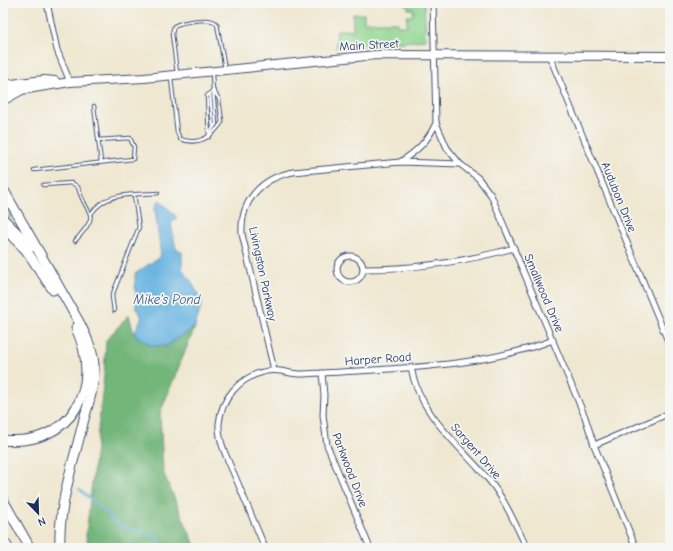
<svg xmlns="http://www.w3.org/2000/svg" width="673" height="551" font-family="'Comic Neue',sans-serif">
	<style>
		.green { fill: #8fd590; stroke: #558277 }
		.forest { fill: #73b67a; stroke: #47726c }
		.water { fill: #68b4e1; stroke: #4272a0 }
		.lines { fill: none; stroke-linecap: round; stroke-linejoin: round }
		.stream { stroke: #68b4e1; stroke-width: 2 }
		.service-casing { stroke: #3b4b6f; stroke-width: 4.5 }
		.minor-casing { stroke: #3b4b6f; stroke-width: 7 }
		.primary-casing { stroke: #3b4b6f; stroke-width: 10 }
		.motorway-casing { stroke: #3b4b6f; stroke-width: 11 }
		.service { stroke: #fff; stroke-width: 2.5 }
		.minor { stroke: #fff; stroke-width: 5 }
		.primary { stroke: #fff; stroke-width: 8 }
		.motorway { stroke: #fff; stroke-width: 9 }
		.labels { text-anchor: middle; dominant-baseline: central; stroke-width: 3.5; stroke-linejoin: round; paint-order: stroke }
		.street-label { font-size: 12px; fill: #1b2f5e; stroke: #f6f6f2 }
		.water-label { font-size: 13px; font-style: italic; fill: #325785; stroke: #f6f6f2 }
	</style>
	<rect width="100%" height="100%" fill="#f6f6f2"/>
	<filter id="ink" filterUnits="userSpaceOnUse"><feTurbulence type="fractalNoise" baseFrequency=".025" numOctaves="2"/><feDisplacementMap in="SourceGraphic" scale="8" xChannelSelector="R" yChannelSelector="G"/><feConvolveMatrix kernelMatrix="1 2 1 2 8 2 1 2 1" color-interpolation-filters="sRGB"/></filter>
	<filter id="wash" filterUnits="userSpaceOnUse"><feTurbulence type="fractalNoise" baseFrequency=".012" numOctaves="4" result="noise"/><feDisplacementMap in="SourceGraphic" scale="16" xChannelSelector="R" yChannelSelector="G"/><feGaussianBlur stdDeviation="0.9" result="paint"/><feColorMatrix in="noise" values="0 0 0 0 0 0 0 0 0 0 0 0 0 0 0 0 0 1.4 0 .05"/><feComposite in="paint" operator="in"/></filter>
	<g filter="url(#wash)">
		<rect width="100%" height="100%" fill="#efe7d0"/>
		<g class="green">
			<path d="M403 3H424L426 40 336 48 337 30H353V14H364V22H397V26H407V16H413V9H408V5H403Z"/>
			<path d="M3 195 22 229 3 212Z"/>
		</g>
		<path class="forest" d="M129 315 134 334 167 346 195 327 160 413 163 472 196 548H89L86 536 104 377 106 340Z"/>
		<path class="water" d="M159 200 177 217 171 224 176 249 182 252V269L191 281 202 302 195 327 167 346H151L134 334 142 317 136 308 135 274 161 256 155 209Z"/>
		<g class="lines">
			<path class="stream" d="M79 489 121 526 152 534 166 548"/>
		</g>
	</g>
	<g filter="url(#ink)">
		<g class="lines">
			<defs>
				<g id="service">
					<path d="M177 73 172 34 174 26C182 22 211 16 217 24L225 69"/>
					<path d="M171 78 177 132 180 139C199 146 212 137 222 122L219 99 213 90 212 74"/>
					<path d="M210 93 213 128 210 132"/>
					<path d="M94 106 101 162"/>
					<path d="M213 128 216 124 213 90"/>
					<path d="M209 137 207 96 213 90"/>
					<path d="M34 170 133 159 134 147 130 138 98 140"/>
					<path d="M43 185 72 183 78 187C86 218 103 210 75 241"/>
					<path d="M91 214C106 191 133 195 158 193"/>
					<path d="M114 311 112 296 139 227 134 195"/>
				</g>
				<g id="minor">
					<path d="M47 3 57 50 70 82"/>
					<path d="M433 3 436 123 447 148 460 164 478 178 491 195 585 417 594 445 636 548"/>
					<path d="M549 55 670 346"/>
					<path d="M400 162C417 151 428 141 436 123"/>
					<circle cx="350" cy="269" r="13"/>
					<path d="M364 269C416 269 464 262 514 248"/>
					<path d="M411 367C418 413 459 445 488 479 505 499 515 524 527 548"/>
					<path d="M274 370 242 234C240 201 261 178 293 172L400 162 460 164"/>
					<path d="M322 373 324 395 323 415 327 445 370 548"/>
					<path d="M594 445 670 413"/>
					<path d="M265 548C256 526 246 503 237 481 230 464 218 443 219 424 221 399 239 378 263 372 276 368 286 373 299 374 307 374 315 373 323 373 401 368 479 368 553 340"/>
				</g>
				<g id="primary">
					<path d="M3 85 44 80 55 81"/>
					<path d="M3 93 70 82 144 78 376 55 670 56"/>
				</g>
				<g id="motorway">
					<path d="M3 100 21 90"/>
					<path d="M3 189 79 322C86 336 93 350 94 365 95 384 89 402 84 419 74 461 58 505 60 548"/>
					<path d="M3 219 31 247"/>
					<path d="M3 227 26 250 53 290"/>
					<path d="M3 440C71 447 104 387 76 328"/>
					<path d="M3 500 30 548"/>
					<path d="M3 540 8 548"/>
				</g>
			</defs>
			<use href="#service" class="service-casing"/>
			<use href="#minor" class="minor-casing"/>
			<use href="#primary" class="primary-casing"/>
			<use href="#motorway" class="motorway-casing"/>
			<use href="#service" class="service"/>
			<use href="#minor" class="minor"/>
			<use href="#primary" class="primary"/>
			<use href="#motorway" class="motorway"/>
		</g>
	</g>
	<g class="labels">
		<g class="street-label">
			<text transform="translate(369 45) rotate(-3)">Main Street</text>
			<text transform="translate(619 197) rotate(68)">Audubon Drive</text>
			<text transform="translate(263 274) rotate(78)">Livingston Parkway</text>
			<text transform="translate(544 293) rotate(67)">Smallwood Drive</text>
			<text transform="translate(378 359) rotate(-4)">Harper Road</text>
			<text transform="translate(476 451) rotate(49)">Sargent Drive</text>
			<text transform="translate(350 470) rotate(69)">Parkwood Drive</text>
		</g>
		<g class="water-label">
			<text x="167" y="299">Mike's Pond</text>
		</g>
	</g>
	<rect width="673" height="551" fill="none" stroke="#f6f6f2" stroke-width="16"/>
	<g transform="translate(38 513) rotate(157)" stroke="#f6f6f2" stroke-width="3" paint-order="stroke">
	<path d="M0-3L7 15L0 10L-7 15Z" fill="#1b2f5e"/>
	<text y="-6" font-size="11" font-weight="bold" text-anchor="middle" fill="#1b2f5e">N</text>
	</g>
</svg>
